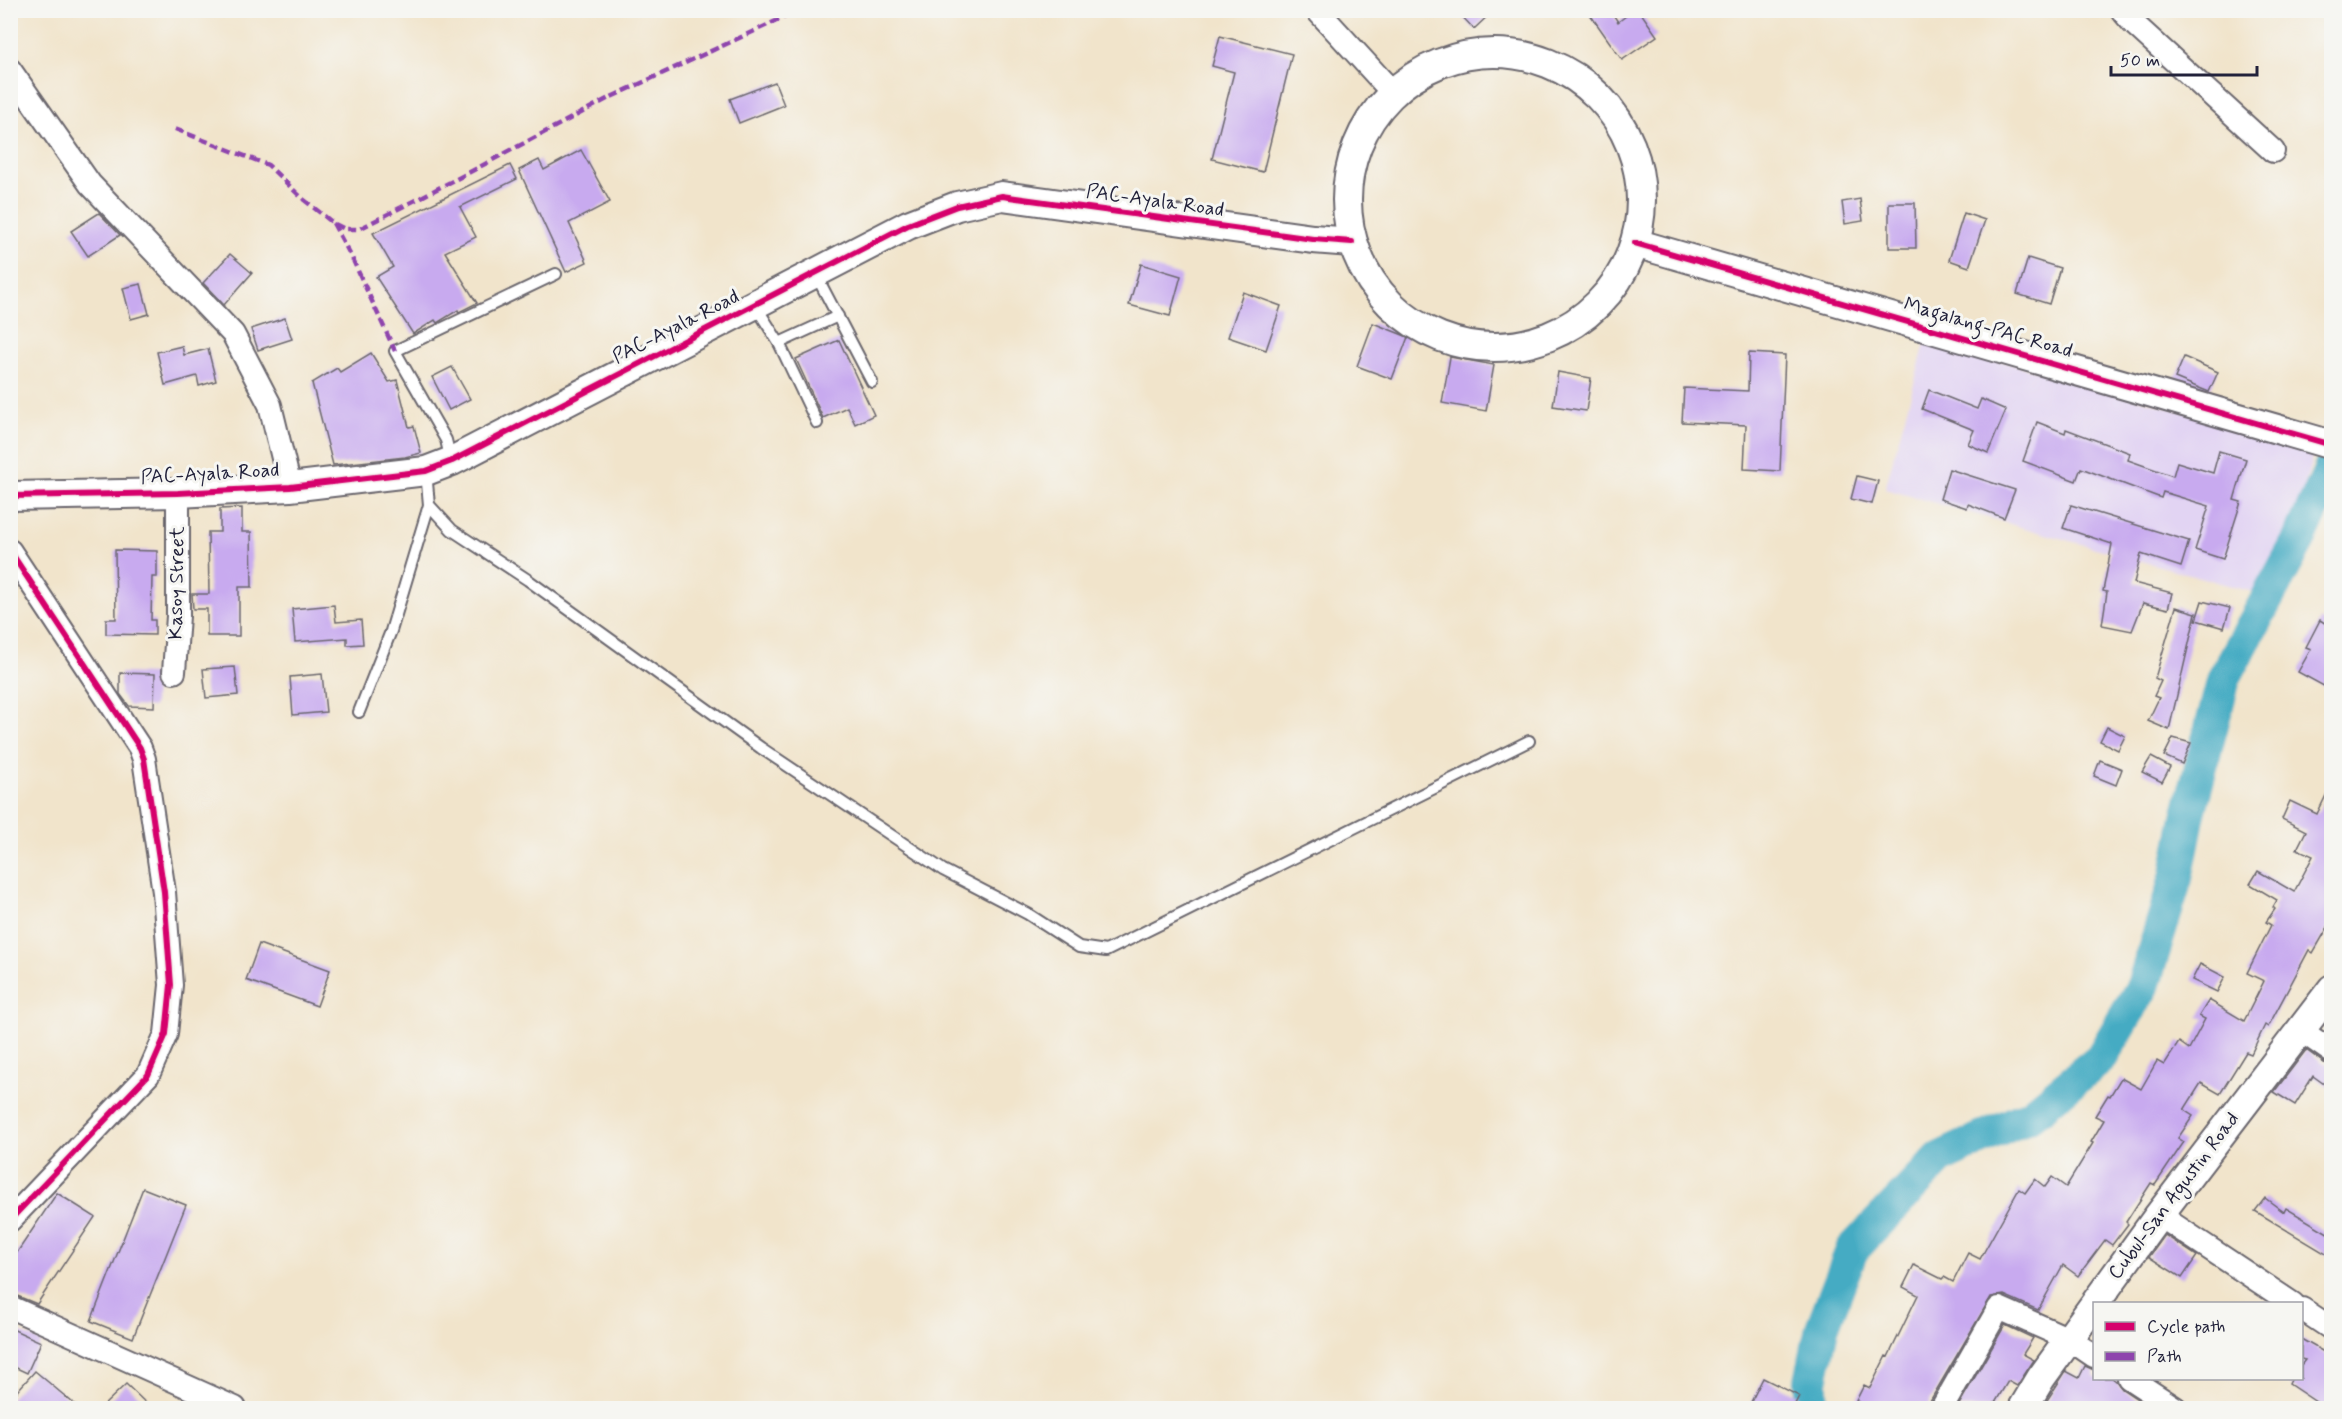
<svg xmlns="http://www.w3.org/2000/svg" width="2342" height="1419" font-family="Mynerve,sans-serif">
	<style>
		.built { fill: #e2d4f3 }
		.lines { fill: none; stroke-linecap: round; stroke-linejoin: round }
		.river { stroke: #44abc3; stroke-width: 34 }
		.building { fill: #c8aaef }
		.service-casing { stroke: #6a666d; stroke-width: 14 }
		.minor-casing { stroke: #6a666d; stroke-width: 26 }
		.tertiary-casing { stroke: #6a666d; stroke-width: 32 }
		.service { stroke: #fff; stroke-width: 10 }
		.minor { stroke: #fff; stroke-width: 22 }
		.tertiary { stroke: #fff; stroke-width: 28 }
		.quiet { stroke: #8e44ad; stroke-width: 4.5; stroke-dasharray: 9 4.5; stroke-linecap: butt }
		.cycleway-casing { stroke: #f6f6f2; stroke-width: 10 }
		.cycleway { stroke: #d6006c; stroke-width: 6 }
		.labels { text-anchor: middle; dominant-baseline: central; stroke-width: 6; stroke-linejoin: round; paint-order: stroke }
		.street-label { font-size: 20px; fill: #22223b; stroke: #f6f6f2 }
	</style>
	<rect width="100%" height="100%" fill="#f6f6f2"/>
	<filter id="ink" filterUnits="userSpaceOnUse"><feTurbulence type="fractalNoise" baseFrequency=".0167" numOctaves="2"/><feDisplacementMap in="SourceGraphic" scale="12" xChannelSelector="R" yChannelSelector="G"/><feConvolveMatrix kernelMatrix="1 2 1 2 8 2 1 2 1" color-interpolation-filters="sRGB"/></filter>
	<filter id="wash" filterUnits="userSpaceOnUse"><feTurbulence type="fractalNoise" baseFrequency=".008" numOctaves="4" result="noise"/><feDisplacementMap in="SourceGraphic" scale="24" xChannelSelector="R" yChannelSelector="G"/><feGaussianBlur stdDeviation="1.35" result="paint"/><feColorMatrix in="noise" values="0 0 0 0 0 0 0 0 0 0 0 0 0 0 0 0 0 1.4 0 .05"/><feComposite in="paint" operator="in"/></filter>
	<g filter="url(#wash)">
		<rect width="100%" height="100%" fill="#f1e4cb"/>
		<path class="built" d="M1926 340 2315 448 2274 598 1885 489Z"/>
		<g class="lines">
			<path class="river" d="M1811 1408V1381L1822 1328 1852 1250 1940 1158 2031 1115 2101 1058 2143 986 2176 878 2189 813 2224 678 2299 540 2332 466"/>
		</g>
		<g id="blocks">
			<g class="building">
				<path d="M1456 10H1494L1474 29Z"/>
				<path d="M1587 10H1610L1618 22 1634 10H1639L1657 36 1622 60Z"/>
				<path d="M1220 36 1292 54 1263 172 1212 159 1234 72 1212 66Z"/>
				<path d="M775 82 784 105 739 123 730 99Z"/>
				<path d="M581 150 610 202 569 223 587 262 566 272 519 170 539 160 544 170Z"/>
				<path d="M510 165 517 179 460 207 476 237 445 252 477 303 459 312 458 310 437 323 435 320 413 334 376 277 393 267 373 233Z"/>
				<path d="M1860 199 1863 221 1845 224 1842 202Z"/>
				<path d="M1889 203H1915L1916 248H1889Z"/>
				<path d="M99 213 120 235 88 256 71 231Z"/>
				<path d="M1964 213 1985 220 1969 267 1949 260Z"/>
				<path d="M230 254 252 273 224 305 203 283Z"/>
				<path d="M2028 258 2060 268 2049 304 2017 294Z"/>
				<path d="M1141 264 1181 276 1170 316 1129 305Z"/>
				<path d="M141 284 149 314 131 319 123 288Z"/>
				<path d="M1243 292 1281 306 1266 350 1228 337Z"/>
				<path d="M285 318 292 339 258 350 251 329Z"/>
				<path d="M1373 323 1408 337 1392 379 1357 366Z"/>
				<path d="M839 340 874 415 855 424 847 407 823 418 796 359Z"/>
				<path d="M182 346 184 355 208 349 216 381 199 386 197 376 165 385 157 352Z"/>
				<path d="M371 353 389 382 397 380 409 427 414 426 421 453 405 457 333 465 312 383 337 368 340 372Z"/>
				<path d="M1749 353 1785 355 1780 471 1744 469 1746 425 1682 422 1684 388 1748 391Z"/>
				<path d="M1450 357 1494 365 1486 411 1442 403Z"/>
				<path d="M2184 357 2218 372 2209 392 2175 378Z"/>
				<path d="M452 367 470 399 449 410 432 377Z"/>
				<path d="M1558 372 1591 378 1586 411 1553 406Z"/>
				<path d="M1929 390 1977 409 1981 399 2006 410 1988 453 1968 444 1974 430 1922 409Z"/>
				<path d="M2037 422 2065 433 2066 429 2130 453 2128 460 2173 476 2177 462 2213 473 2219 451 2246 459 2234 500 2241 502 2223 559 2195 550 2209 506 2163 492 2161 498 2081 468 2076 481 2023 461Z"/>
				<path d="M1949 469 2015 490 2004 518 1968 504 1967 508 1940 499Z"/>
				<path d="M1857 476 1878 481 1872 504 1851 499Z"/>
				<path d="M2071 505 2189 541 2181 567 2141 554 2134 583 2172 593 2168 609 2143 603 2132 631 2102 625 2107 592 2103 591 2112 544 2063 528Z"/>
				<path d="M242 508V532H251L252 587H239V636H207V609H193L192 594H209L208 532H220V509Z"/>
				<path d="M115 550 157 551V577H152L151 620H155V635L106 634V619H116Z"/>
				<path d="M2202 601 2230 608 2224 628 2196 620Z"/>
				<path d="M334 605 336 622 361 620 363 644 347 645V638L295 642 292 609Z"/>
				<path d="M2176 607 2196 613 2169 730 2148 721 2159 698 2154 696 2161 681 2155 678Z"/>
				<path d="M2320 620 2331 627V690L2298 672 2311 649 2306 647Z"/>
				<path d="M235 667 238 695 206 698 203 669Z"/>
				<path d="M120 673 155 674 154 707 129 706 120 694Z"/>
				<path d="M322 674 326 712 293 715 290 677Z"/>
				<path d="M2107 727 2125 736 2118 750 2100 741Z"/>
				<path d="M2173 738 2191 743 2182 764 2164 756Z"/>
				<path d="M2151 757 2170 767 2162 782 2142 772Z"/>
				<path d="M2100 760 2122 769 2116 785 2094 776Z"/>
				<path d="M2331 785V922L2313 953 2309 950 2268 1027 2265 1025 2251 1054 2246 1052 2220 1094 2201 1083 2184 1110 2193 1116 2178 1138 2184 1142 2155 1185 2151 1183 2126 1222 2128 1224 2112 1245 2105 1240 2078 1276 2063 1265 2038 1310 2004 1295 1991 1297 1930 1401 1929 1408H1872L1856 1401 1864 1385 1870 1388 1886 1356 1888 1357 1918 1295 1903 1287 1914 1265 1942 1279 1944 1277 1953 1282 1968 1253 1980 1259 2019 1189 2025 1193 2035 1179 2045 1187 2052 1177 2066 1187 2093 1143 2091 1142 2104 1120 2095 1116 2108 1095 2110 1096 2121 1078 2141 1089 2157 1061 2164 1065 2179 1042 2189 1049 2205 1019 2199 1016 2209 1000 2244 1021 2264 981 2247 973 2271 925 2266 922 2275 909 2273 907 2277 900 2250 884 2258 871 2294 892 2313 856 2297 849 2306 831 2282 819 2290 801 2317 814Z"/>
				<path d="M259 944 330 970 317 1006 246 980Z"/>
				<path d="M2200 964 2225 977 2217 992 2192 980Z"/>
				<path d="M2306 1050 2324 1063 2331 1065V1089L2313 1076 2295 1105 2274 1092Z"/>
				<path d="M143 1188 186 1205 133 1338 91 1321Z"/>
				<path d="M57 1193 95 1217 37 1304 10 1293V1263Z"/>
				<path d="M2265 1198 2284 1212 2286 1208 2331 1235V1257L2255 1211Z"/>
				<path d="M2165 1235 2197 1256 2182 1278 2149 1257Z"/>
				<path d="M2005 1325 2033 1338 2023 1354 2034 1360 2017 1386 2008 1381 1992 1408H1957Z"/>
				<path d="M10 1328 41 1342 27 1373 10 1365Z"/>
				<path d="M2301 1339 2331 1356V1408H2325L2289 1384 2292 1378H2301V1365L2305 1360 2301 1359Z"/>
				<path d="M2085 1366 2094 1370V1378H2112L2116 1381 2122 1389 2143 1403 2139 1408H2042L2066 1371 2079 1378Z"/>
				<path d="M35 1371 79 1408H17L10 1403V1399Z"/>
				<path d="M1763 1378 1799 1396 1793 1408H1748Z"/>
				<path d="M126 1384 151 1408H101Z"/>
			</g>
		</g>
	</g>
	<g filter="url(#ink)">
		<use href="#blocks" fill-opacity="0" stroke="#6a666d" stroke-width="1.5"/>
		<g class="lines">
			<defs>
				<g id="service">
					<path d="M815 273 872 382"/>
					<path d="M755 305 779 343 817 423"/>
					<path d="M779 343 838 316"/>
					<path d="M451 461 446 440 395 351 556 274"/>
					<path d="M426 471 429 505 452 530 528 580 761 748 943 870 1028 914 1079 947 1106 951 1529 741"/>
					<path d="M359 712 391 631 429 505"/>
				</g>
				<g id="minor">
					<path d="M1317 10 1392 92"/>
					<path d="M2122 10 2134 24 2273 151"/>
					<path d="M10 70 90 184 233 334 270 405 290 487"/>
					<path d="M10 551 140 748 144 759 164 892 171 985 166 1034 148 1075 10 1220"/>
					<path d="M174 672 178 616V493"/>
					<path d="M2299 1029 2332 1052"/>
					<path d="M2159 1215 2293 1304"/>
					<path d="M10 1307 235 1408"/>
					<path d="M2302 1309 2332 1329"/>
					<path d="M2129 1378 2175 1408"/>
					<path d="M1942 1408 1999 1308 2069 1339 2094 1356"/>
				</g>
				<g id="tertiary">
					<circle cx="1494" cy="200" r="147"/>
					<path d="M1635 243 2332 445"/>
					<path d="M10 496 178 493 290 487 426 471 452 461 908 225 957 206 1002 196 1313 239 1352 242"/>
					<path d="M2023 1408 2041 1378 2159 1215 2332 989"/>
				</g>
			</defs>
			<use href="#service" class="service-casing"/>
			<use href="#minor" class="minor-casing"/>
			<use href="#tertiary" class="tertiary-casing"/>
			<use href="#service" class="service"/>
			<use href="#minor" class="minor"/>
			<use href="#tertiary" class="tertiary"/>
			<g class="quiet">
				<path d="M175 129 268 165 303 199 333 223 345 229H359L468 173 609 98 800 10"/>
				<path d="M333 223 352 258 395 351"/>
			</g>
			<defs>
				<g id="cycleway">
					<path d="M1635 243 2332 445"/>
					<path d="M10 496 178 493 290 487 426 471 452 461 908 225 957 206 1002 196 1313 239 1352 242"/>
					<path d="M10 551 140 748 144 759 164 892 171 985 166 1034 148 1075 10 1220"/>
				</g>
			</defs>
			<use href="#cycleway" class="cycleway-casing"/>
			<use href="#cycleway" class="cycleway"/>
		</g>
	</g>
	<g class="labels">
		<g class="street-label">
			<text transform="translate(1155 201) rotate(8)">PAC-Ayala Road</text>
			<text transform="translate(676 327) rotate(-27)">PAC-Ayala Road</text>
			<text transform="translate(1988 328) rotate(16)">Magalang-PAC Road</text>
			<text transform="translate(210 474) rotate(-3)">PAC-Ayala Road</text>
			<text transform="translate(177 583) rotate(-89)">Kasoy Street</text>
			<text transform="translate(2174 1196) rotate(-53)">Cubul-San Agustin Road</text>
		</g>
	</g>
	<rect width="2342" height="1419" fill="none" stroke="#f6f6f2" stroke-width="36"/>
	<rect x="2093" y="1302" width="210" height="78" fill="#f6f6f2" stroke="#a1a1a9" stroke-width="1.5"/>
	<rect x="2105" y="1322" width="30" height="9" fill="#d6006c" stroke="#a1a1a9" stroke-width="1.5"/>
	<text x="2147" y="1332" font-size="18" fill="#22223b">Cycle path</text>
	<rect x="2105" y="1352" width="30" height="9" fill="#8e44ad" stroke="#a1a1a9" stroke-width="1.5"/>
	<text x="2147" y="1362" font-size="18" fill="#22223b">Path</text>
	<path d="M2111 66v9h146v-9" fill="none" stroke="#22223b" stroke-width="3"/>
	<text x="2120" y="66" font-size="18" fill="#22223b" stroke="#f6f6f2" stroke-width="4.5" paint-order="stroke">50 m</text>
</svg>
